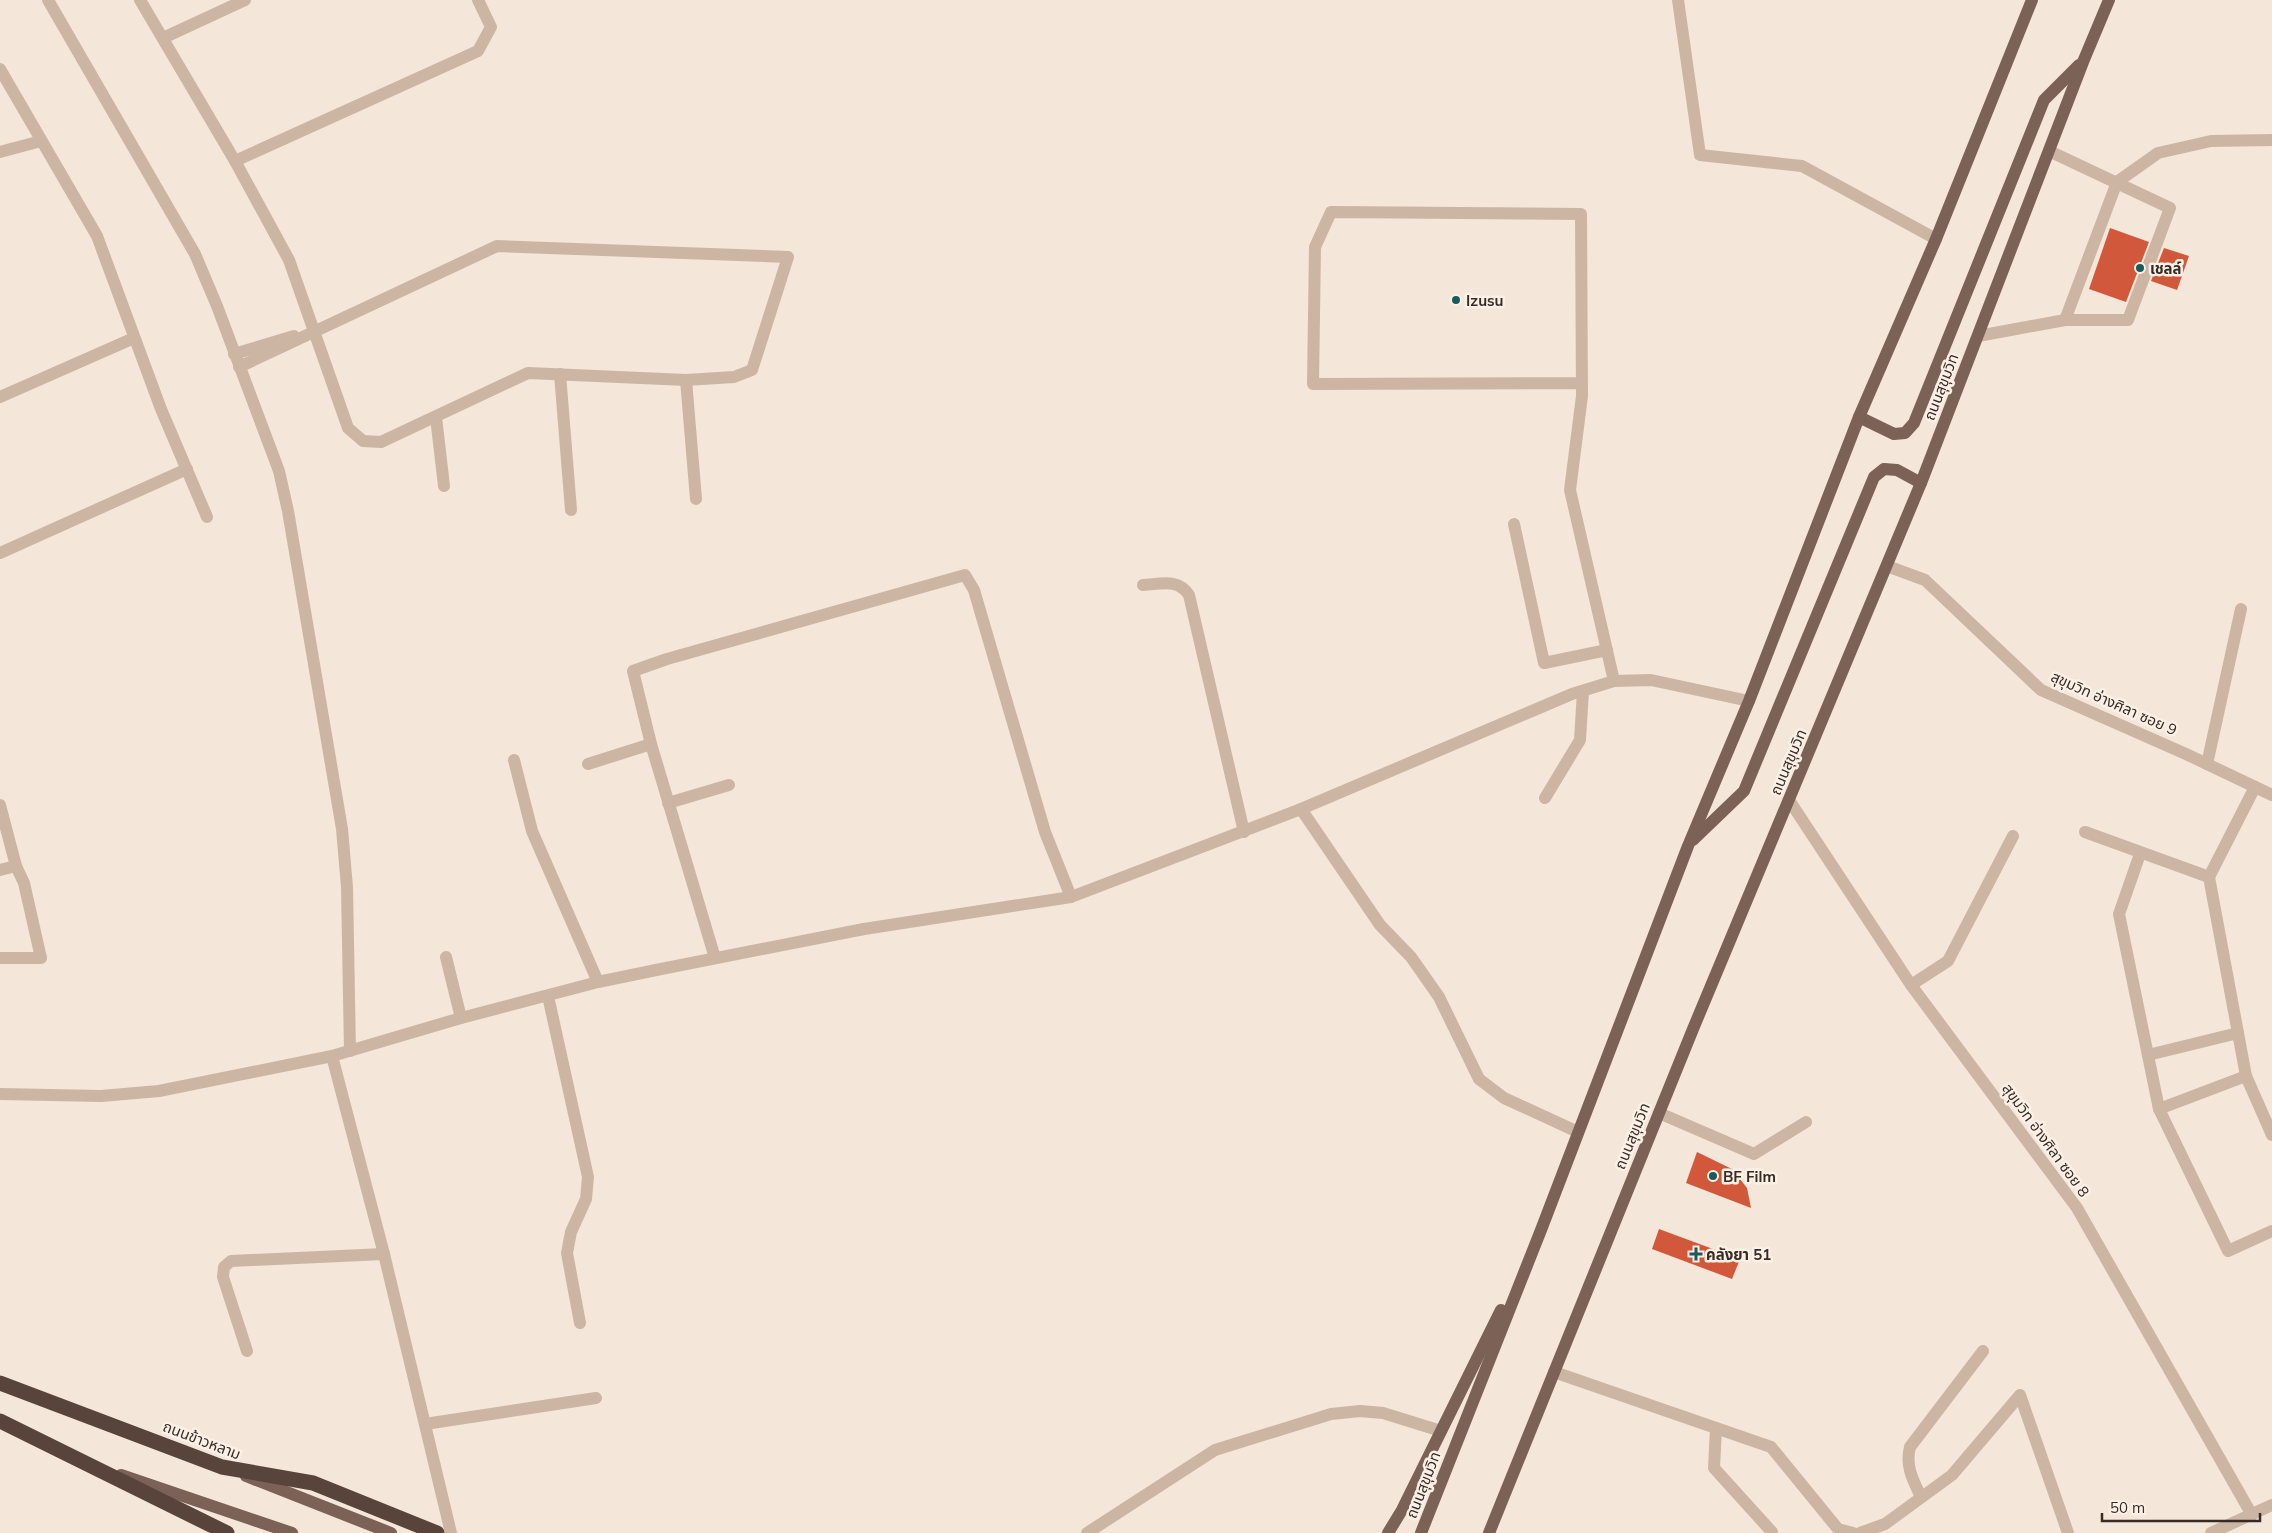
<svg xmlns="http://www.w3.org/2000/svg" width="2272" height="1533" font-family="Mulish,'Noto Sans Thai',sans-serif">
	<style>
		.building { fill: #d1583a }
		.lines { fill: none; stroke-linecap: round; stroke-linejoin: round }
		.lane { stroke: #cdb5a4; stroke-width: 12 }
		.street { stroke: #cdb5a4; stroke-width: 12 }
		.primary { stroke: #7b6156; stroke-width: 12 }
		.highway { stroke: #59443c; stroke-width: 15 }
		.poi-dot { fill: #185b5c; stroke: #fbf0e6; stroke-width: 2 }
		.labels { text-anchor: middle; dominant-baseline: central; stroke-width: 5; stroke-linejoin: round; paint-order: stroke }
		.poi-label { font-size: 15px; font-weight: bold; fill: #372b26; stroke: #fbf0e6; text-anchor: start }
		.street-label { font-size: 15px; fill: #372b26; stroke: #fbf0e6 }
	</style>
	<rect width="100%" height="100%" fill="#f4e6d9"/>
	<g class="building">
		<path d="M2110 228 2149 242 2126 302 2089 289Z"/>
		<path d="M2164 248 2189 256 2177 290 2151 281Z"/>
		<path d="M1697 1152 1732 1169 1747 1188 1751 1208 1686 1183Z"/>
		<path d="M1659 1229 1740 1259 1732 1279 1652 1249Z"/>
	</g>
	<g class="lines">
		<g class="lane">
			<path d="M2065 320 2117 182 2158 153 2211 141 2272 140"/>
			<path d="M1978 336 2065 320H2128L2170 208 2049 151"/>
			<path d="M1582 383 1313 384 1315 247 1331 212 1581 214 1582 396 1570 490 1614 681"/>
			<path d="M1514 524 1544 663 1607 650"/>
			<path d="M1301 809 1380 925 1411 957 1439 997 1479 1079 1504 1098 1578 1132"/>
			<path d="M2085 832 2209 877 2255 787"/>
			<path d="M2140 854 2119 914 2159 1109 2228 1251 2272 1231"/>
			<path d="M2209 877 2246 1076 2272 1135"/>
			<path d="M1911 985 1948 961 2013 836"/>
			<path d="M2148 1055 2238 1033"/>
			<path d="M2159 1109 2246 1076"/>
			<path d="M1659 1113 1754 1154 1806 1122"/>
			<path d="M1554 1372 1771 1447 1838 1529 1853 1533"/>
			<path d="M1716 1428 1714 1468 1772 1532"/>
			<path d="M1921 1497C1913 1480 1905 1466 1910 1447L1983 1351"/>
			<path d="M1087 1533 1215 1450 1331 1414 1360 1411 1383 1413 1441 1431"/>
			<path d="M1860 1533 1885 1524 1952 1475 2020 1395 2068 1533"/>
			<path d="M2211 1533 2272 1505"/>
		</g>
		<g class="street">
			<path d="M48 0 195 254 217 306 279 471 288 511 342 829 347 887 350 1051"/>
			<path d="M140 0 235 161 289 260 348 428 363 441 381 442 528 373 686 380 734 377 752 370 788 257 497 246 239 367"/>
			<path d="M1678 0 1700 155 1802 166 1936 239"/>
			<path d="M163 38 245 0"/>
			<path d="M0 69 97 236 161 409 207 517"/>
			<path d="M0 152 41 141"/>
			<path d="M235 161 478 51 491 27 478 0"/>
			<path d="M234 354 294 336"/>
			<path d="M560 374 571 510"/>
			<path d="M686 380 696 499"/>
			<path d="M0 397 134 338"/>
			<path d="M436 417 444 486"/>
			<path d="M0 553 187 469"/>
			<path d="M1887 566 1925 580 2041 690 2186 754 2272 795"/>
			<path d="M1143 585C1161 584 1178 578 1189 595L1244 832"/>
			<path d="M514 760 532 831 598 982"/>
			<path d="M588 764 651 744"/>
			<path d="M2207 764 2241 609"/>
			<path d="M1545 798 1580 740 1583 691"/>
			<path d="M1789 800 1911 985 2077 1208 2252 1515"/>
			<path d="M668 803 729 785"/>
			<path d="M0 805 16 866 24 883 41 958H0"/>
			<path d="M0 870 16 866"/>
			<path d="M446 957 461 1018"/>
			<path d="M715 958 651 744 633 671 667 659 965 575 974 590 1045 832 1071 897"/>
			<path d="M548 996 588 1177 586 1199 571 1232 567 1253 580 1323"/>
			<path d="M332 1056 384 1254 451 1533"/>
			<path d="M0 1094 101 1096 159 1091 332 1056 461 1018 598 982 661 969 864 929 1071 897 1301 809 1572 694 1614 681 1651 680 1749 701"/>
			<path d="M247 1351 223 1277 224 1267 231 1261 384 1254"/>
			<path d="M425 1424 596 1398"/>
		</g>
		<g class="primary">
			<path d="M1859 417 1894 434 1905 433 1914 423 2044 100 2079 65"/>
			<path d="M1693 840 1744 791 1874 477 1884 469 1897 470 1921 483"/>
			<path d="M121 1475 292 1533"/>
			<path d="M246 1476 391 1533"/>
			<path d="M1388 1533 1402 1510 1501 1310"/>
			<path d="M1421 1533 1541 1230 1688 846 1749 701 1859 417 1936 239 2032 0"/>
			<path d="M1489 1533 1693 1029 1921 483 2083 62 2109 0"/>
		</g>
		<g class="highway">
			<path d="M0 1383 222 1467 313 1483 437 1533"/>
			<path d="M0 1421 227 1533"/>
		</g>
	</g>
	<g class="poi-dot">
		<circle cx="2140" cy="268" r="5"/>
		<circle cx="1456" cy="300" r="5"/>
		<circle cx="1713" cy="1176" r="5"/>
		<path d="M1693.5 1246.5h5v5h5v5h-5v5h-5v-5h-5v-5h5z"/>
	</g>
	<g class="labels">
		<g class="poi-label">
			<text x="2150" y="268">เชลล์</text>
			<text x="1466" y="300">Izusu</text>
			<text x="1723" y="1176">BF Film</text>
			<text x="1706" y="1254">คลังยา 51</text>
		</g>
		<g class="street-label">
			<text transform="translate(1941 387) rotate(-69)">ถนนสุขุมวิท</text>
			<text transform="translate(2114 703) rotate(24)">สุขุมวิท อ่างศิลา ซอย 9</text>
			<text transform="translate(1788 762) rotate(-67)">ถนนสุขุมวิท</text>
			<text transform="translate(1632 1136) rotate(-68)">ถนนสุขุมวิท</text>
			<text transform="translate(2046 1140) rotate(54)">สุขุมวิท อ่างศิลา ซอย 8</text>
			<text transform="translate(202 1440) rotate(21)">ถนนข้าวหลาม</text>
			<text transform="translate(1423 1485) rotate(-69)">ถนนสุขุมวิท</text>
		</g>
	</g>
	<path d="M2102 1513v8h158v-8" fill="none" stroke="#372b26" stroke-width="2.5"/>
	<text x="2110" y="1513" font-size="15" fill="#372b26" stroke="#fbf0e6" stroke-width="4" paint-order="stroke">50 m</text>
</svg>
